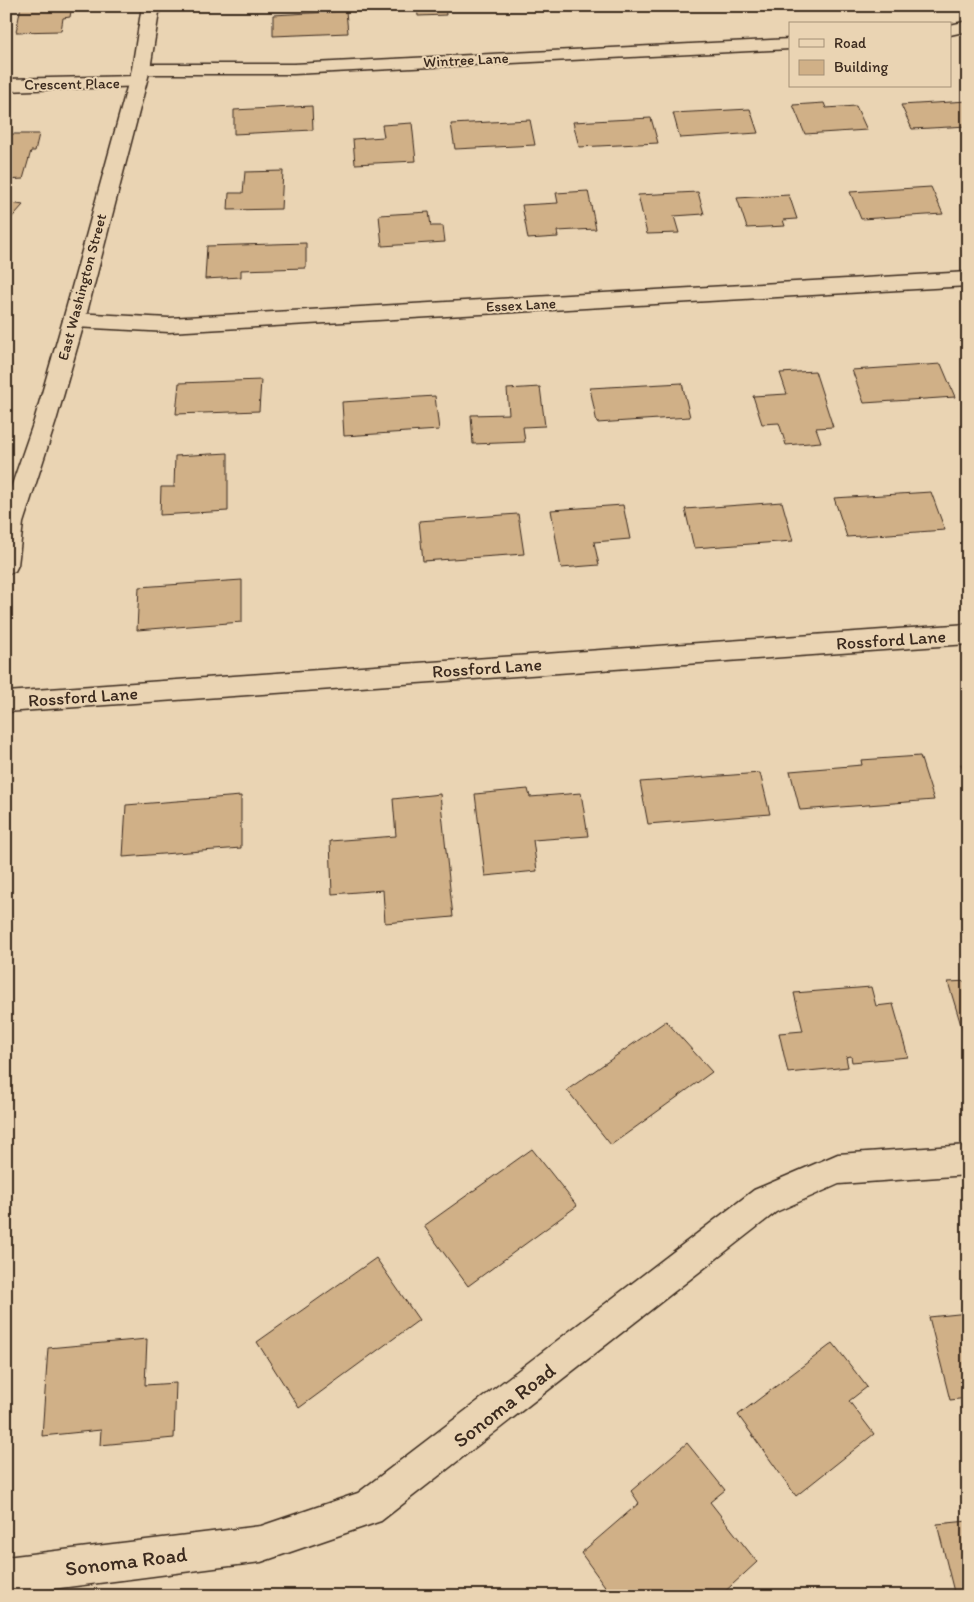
<svg xmlns="http://www.w3.org/2000/svg" width="974" height="1602" font-family="Itim,sans-serif">
	<style>
		.building { fill: #d0b087; stroke: #3b2a1e }
		.lines { fill: none; stroke-linecap: round; stroke-linejoin: round }
		.street-casing { stroke: #3b2a1e; stroke-width: 3 }
		.secondary-casing { stroke: #3b2a1e; stroke-width: 3 }
		.street { fill: #ead4b3; fill-rule: evenodd }
		.secondary { fill: #ead4b3; fill-rule: evenodd }
		.labels { text-anchor: middle; dominant-baseline: central; stroke-width: 4; stroke-linejoin: round; paint-order: stroke }
		.far-street-label { font-size: 15px; fill: #3b2a1e; stroke: #ead4b3 }
		.street-label { font-size: 18px; fill: #3b2a1e; stroke: #ead4b3 }
		.near-street-label { font-size: 21px; fill: #3b2a1e; stroke: #ead4b3 }
	</style>
	<rect width="100%" height="100%" fill="#ead4b3"/>
	<filter id="ink" filterUnits="userSpaceOnUse"><feTurbulence type="fractalNoise" baseFrequency=".02" numOctaves="2"/><feDisplacementMap in="SourceGraphic" scale="10" xChannelSelector="R" yChannelSelector="G"/><feConvolveMatrix kernelMatrix="1 2 1 2 8 2 1 2 1" color-interpolation-filters="sRGB"/></filter>
	<g filter="url(#ink)">
		<g class="building">
			<path d="M21 6H72L70 17 63 18 61 31 16 32Z"/>
			<path d="M417 6H445L446 15 418 16Z"/>
			<path d="M346 11 348 33 273 36V15Z"/>
			<path d="M968 101V126L912 129 901 105Z"/>
			<path d="M824 103 826 108 856 106 867 130 805 134 793 105Z"/>
			<path d="M312 106 313 130 234 134V110Z"/>
			<path d="M750 109 758 133 680 138 673 113Z"/>
			<path d="M651 118 658 143 579 147 573 122Z"/>
			<path d="M530 120 535 145 455 149 451 124Z"/>
			<path d="M412 123 416 161 355 164 353 139 384 137 382 125Z"/>
			<path d="M6 134H39L35 151H31L23 179 6 180Z"/>
			<path d="M283 171 281 209 228 210 229 193H243L245 172Z"/>
			<path d="M931 187 943 214 861 219 850 192Z"/>
			<path d="M588 191 596 229 557 231 558 237 528 239 522 205 558 203 556 193Z"/>
			<path d="M698 192 704 214 674 216 679 233 647 234 638 195Z"/>
			<path d="M789 195 797 219 783 220 785 226 747 228 737 198Z"/>
			<path d="M6 202 23 205 6 224Z"/>
			<path d="M429 212 431 226H443L445 242 382 246 379 215Z"/>
			<path d="M306 243V268L241 270V277L205 279 207 246Z"/>
			<path d="M941 364 955 397 864 403 852 370Z"/>
			<path d="M815 371 833 427 816 428 821 442 786 445 779 423 762 424 753 396 787 394 780 373Z"/>
			<path d="M261 380 259 411 176 414 179 383Z"/>
			<path d="M682 383 690 417 597 423 590 388Z"/>
			<path d="M540 387 545 426 523 427 525 442 473 444 471 415 509 414 507 389Z"/>
			<path d="M435 396 439 430 344 436 342 402Z"/>
			<path d="M228 453V511L160 515 161 487H174L175 456Z"/>
			<path d="M931 492 945 530 847 537 834 498Z"/>
			<path d="M782 502 793 541 694 548 685 509Z"/>
			<path d="M623 505 630 539 594 542 599 565 561 568 551 510Z"/>
			<path d="M518 514 524 554 423 561 419 521Z"/>
			<path d="M242 580V622L137 630 139 587Z"/>
			<path d="M920 756 934 800 800 810 790 771 862 765 861 760Z"/>
			<path d="M961 764H968V785Z"/>
			<path d="M760 773 770 814 648 824 640 782Z"/>
			<path d="M528 789 530 797 581 793 588 836 533 840 537 871 485 876 475 794Z"/>
			<path d="M440 794 453 917 385 923 383 890 332 894 330 841 396 836 393 799Z"/>
			<path d="M241 796V848L123 857 126 805Z"/>
			<path d="M968 981V1048L948 982Z"/>
			<path d="M871 987 876 1006 893 1004 908 1057 852 1062 851 1056 846 1057 848 1067 788 1073 779 1033 803 1031 794 993Z"/>
			<path d="M666 1021 712 1072 611 1145 567 1090Z"/>
			<path d="M532 1149 577 1206 468 1286 424 1226Z"/>
			<path d="M376 1258 419 1320 299 1408 257 1342Z"/>
			<path d="M968 1313V1398L950 1400 929 1317Z"/>
			<path d="M147 1339 145 1385 176 1383 174 1438 100 1445 101 1430 42 1436 48 1348Z"/>
			<path d="M833 1343 867 1387 849 1401 874 1434 796 1496 738 1415Z"/>
			<path d="M687 1443 725 1490 710 1502 757 1562 720 1596H612L581 1553 639 1503 631 1491Z"/>
			<path d="M968 1521V1596H955L937 1524Z"/>
		</g>
		<g class="lines">
			<defs>
				<g id="street">
					<path d="M968 21V31L950 35V25Z"/>
					<path d="M790 39V49L294 74H141L135 73 132 69 135 65 141 64H294Z"/>
					<path d="M137 76 144 78 146 82 144 86 6 91V79Z"/>
					<path d="M968 272V286L169 332 74 327 66 325 63 320 66 315 74 313 169 318Z"/>
					<path d="M968 624V644L6 712V692Z"/>
					<path d="M968 1145V1175L839 1184 776 1212 381 1521 261 1562 6 1595V1557L261 1526 358 1493 754 1190 838 1154Z"/>
				</g>
				<path id="secondary" d="M142 6H160L150 69 85 320 56 421 23 523 18 565 15 571 6 574V502L34 421 63 320 132 69Z"/>
			</defs>
			<use href="#street" class="street-casing"/>
			<use href="#secondary" class="secondary-casing"/>
			<use href="#street" class="street"/>
			<use href="#secondary" class="secondary"/>
		</g>
	</g>
	<g class="labels">
		<g class="far-street-label">
			<text transform="translate(466 60) rotate(-3)">Wintree Lane</text>
			<text transform="translate(72 84) rotate(-1)">Crescent Place</text>
			<text transform="translate(82 287) rotate(-75)">East Washington Street</text>
			<text transform="translate(521 305) rotate(-3)">Essex Lane</text>
		</g>
		<g class="street-label">
			<text transform="translate(891 640) rotate(-4)">Rossford Lane</text>
			<text transform="translate(487 668) rotate(-4)">Rossford Lane</text>
			<text transform="translate(83 697) rotate(-4)">Rossford Lane</text>
		</g>
		<g class="near-street-label">
			<text transform="translate(504 1405) rotate(-38)">Sonoma Road</text>
			<text transform="translate(126 1561) rotate(-7)">Sonoma Road</text>
		</g>
	</g>
	<rect width="974" height="1602" fill="none" stroke="#ead4b3" stroke-width="25"/>
	<rect x="12" y="12" width="949" height="1577" fill="none" stroke="#3b2a1e" stroke-width="2" filter="url(#ink)"/>
	<rect x="789" y="22" width="162" height="65" fill="#ead4b3" stroke="#a49077"/>
	<rect x="799" y="39" width="25" height="8" fill="#ead4b3" stroke="#a49077"/>
	<text x="834" y="48" font-size="15" fill="#3b2a1e">Road</text>
	<rect x="799" y="60" width="25" height="15" fill="#d0b087" stroke="#a49077"/>
	<text x="834" y="72" font-size="15" fill="#3b2a1e">Building</text>
</svg>
